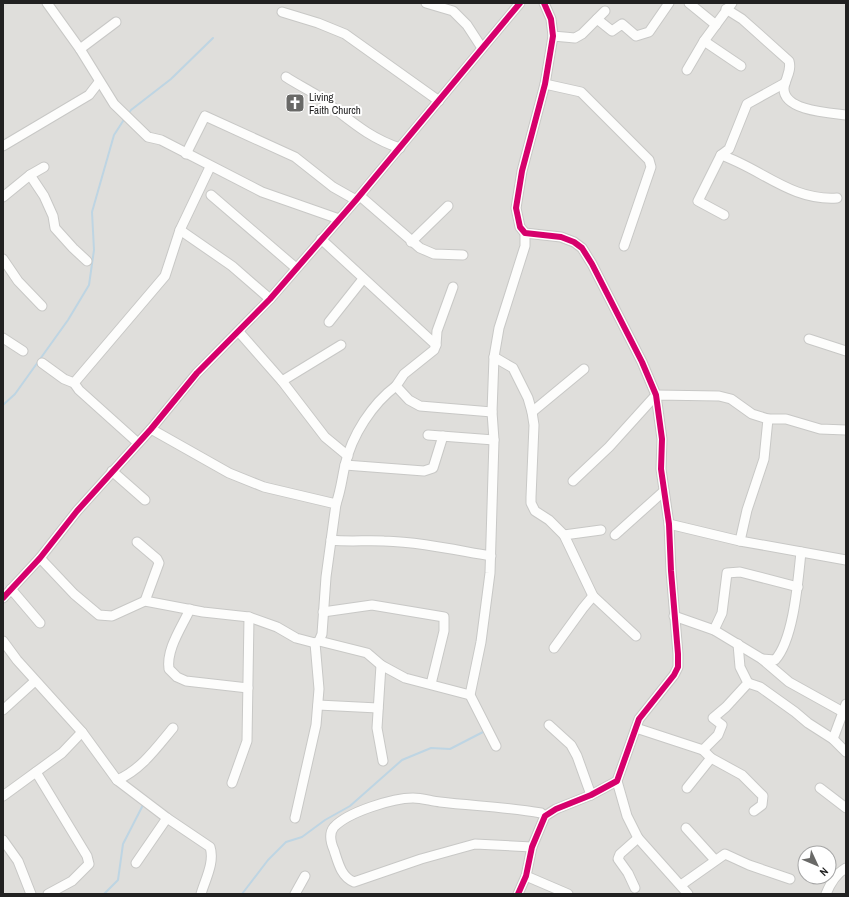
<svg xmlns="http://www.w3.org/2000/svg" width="849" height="897" font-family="'Archivo Narrow',sans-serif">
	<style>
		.residential { fill: #dfdedb; fill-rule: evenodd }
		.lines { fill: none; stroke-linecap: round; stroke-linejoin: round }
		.stream { stroke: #bed5e3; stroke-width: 2 }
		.minor-casing { stroke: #c8c8c6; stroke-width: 11 }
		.minor { stroke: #fdfdfc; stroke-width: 9 }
		.cycleway-casing { stroke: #fff; stroke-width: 8 }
		.cycleway { stroke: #d6006c; stroke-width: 6 }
		.labels { text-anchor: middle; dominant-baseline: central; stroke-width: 4; stroke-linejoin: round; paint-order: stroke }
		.poi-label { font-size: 11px; fill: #212121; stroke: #fff; text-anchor: start }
	</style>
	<rect width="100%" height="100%" fill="#f0efea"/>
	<path class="residential" d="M3 3H846V894H3ZM805 853H829V877H805Z"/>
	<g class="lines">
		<g class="stream">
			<path d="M128 114 131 110 171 79 213 38"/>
			<path d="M3 405 15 394 68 320 89 285 94 250 92 212 114 135 125 118"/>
			<path d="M104 894 118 880 123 844 143 805"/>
			<path d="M242 894 268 860 286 842 302 837 325 820 350 806 402 760 431 748 450 749 483 732"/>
		</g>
		<defs>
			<g id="minor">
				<path d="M47 3 80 49 114 104 148 137 161 140 262 192 339 219"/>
				<path d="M426 3 453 11 467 25 482 48"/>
				<path d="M689 3 716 25"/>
				<path d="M726 9 742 19 789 61C792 71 785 79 784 88 783 111 830 113 846 115"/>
				<path d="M282 12 318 23 345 34 439 101"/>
				<path d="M597 19 612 31 622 24 636 36 649 32 669 3"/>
				<path d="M553 36 575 38 582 34 605 11"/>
				<path d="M704 41 741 66"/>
				<path d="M80 49 116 22"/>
				<path d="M687 70 704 41 732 3"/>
				<path d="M286 77C295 83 305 88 315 94 344 114 365 137 400 148"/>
				<path d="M545 84 581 92 649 160 651 167 624 246"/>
				<path d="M3 146 89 95 99 82"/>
				<path d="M186 154 205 116 295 157 333 187 356 200"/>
				<path d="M721 155C762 169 791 201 837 198"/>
				<path d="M30 175 44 196 53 216 55 228 73 248 87 261"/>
				<path d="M211 195 296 268"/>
				<path d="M360 196 420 248 434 254 463 255"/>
				<path d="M3 197 30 175 44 167"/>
				<path d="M724 215 698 201 721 155 729 149 747 104 785 83"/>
				<path d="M180 230 232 266 270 299"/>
				<path d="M321 239 436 345"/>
				<path d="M411 242 448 206"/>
				<path d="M3 259 18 281 42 306"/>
				<path d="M453 287 437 331 436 345 434 350 404 374 396 386 409 400 420 406 492 412"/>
				<path d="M329 322 363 279"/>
				<path d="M239 332 282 381 325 437 348 456"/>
				<path d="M3 338 23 351"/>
				<path d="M809 339 846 351"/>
				<path d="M494 357 513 368 528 398 532 412 534 425 531 497V503L535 511 549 520 564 535 593 596 636 636"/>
				<path d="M42 363 64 379 74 383 79 390 138 443"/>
				<path d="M282 381 341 345"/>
				<path d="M74 383 165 276 180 230 210 167"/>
				<path d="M532 412 584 369"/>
				<path d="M151 429 229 473 264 487 336 504 326 577 322 634 319 641 315 643 319 689 316 725 295 818"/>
				<path d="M428 435 494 440"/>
				<path d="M345 465 424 471 433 468 443 436"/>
				<path d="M112 471 145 500"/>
				<path d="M573 481 609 447 656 395 719 396 731 399 752 414 768 419H786L820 429 846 430"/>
				<path d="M336 504C341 490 342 478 345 465 352 435 372 404 396 386"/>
				<path d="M669 524 740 541 846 560"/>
				<path d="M564 535 601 530"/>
				<path d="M615 535 664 491"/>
				<path d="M331 540C349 542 366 540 384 541 420 542 455 550 491 556"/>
				<path d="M740 541 747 510 764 459 768 419"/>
				<path d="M137 542 157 559 159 563 145 601"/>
				<path d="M40 558 74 594 99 615 112 616 145 601 203 612 249 617 277 627 296 638 315 643"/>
				<path d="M11 589 40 623"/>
				<path d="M3 598 40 558 77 511 151 429 197 373 270 299 356 200 520 3"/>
				<path d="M190 609C182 627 166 649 169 669L177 677 186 681 248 688"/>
				<path d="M323 612 372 605 444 617V631L431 684"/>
				<path d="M674 616 714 630 762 659 789 682 843 712"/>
				<path d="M714 630 722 613 727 573 740 572 798 587"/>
				<path d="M3 641 17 660 82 732 117 780 167 818 210 847C215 862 205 880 201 894"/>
				<path d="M319 641 367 653 381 665 405 678 470 695"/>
				<path d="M554 648 583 608 593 596"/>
				<path d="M762 659 775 660C794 639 798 580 801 552"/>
				<path d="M381 665 377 728 383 761"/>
				<path d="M748 683 760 687 795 712 808 723 833 739 846 752"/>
				<path d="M318 705 378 708"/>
				<path d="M3 710 35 681"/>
				<path d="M549 725 571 745 577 756 591 795"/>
				<path d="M636 728 703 750 718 735 722 725 713 718 726 707 748 683 740 667 738 644"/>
				<path d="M833 739 846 704"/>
				<path d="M496 746 470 695 481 642 490 573 494 440 492 412 494 357 499 328 525 246V233"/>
				<path d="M703 750 711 758 742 775 763 796 762 805 754 811"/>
				<path d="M36 772 87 856 89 864 72 881 48 894"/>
				<path d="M117 780C141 770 157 747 173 728"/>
				<path d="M617 781 627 816 638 838 688 894"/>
				<path d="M232 783 247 741 249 617"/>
				<path d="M687 788 711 758"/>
				<path d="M820 788 846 808"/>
				<path d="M3 796 62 753 82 732"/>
				<path d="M686 828 715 860"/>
				<path d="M3 840 18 861 31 894"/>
				<path d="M532 847 475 844 421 859 354 882C341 877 338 862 334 850 331 843 328 834 334 827 348 812 393 798 413 798 422 798 431 801 440 802 474 806 507 807 541 813L545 816"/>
				<path d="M136 863 167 818"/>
				<path d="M526 876 568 894"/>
				<path d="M681 885 725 854 749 865 790 879"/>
				<path d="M635 888 628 873 618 859 620 854 638 838"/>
				<path d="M295 894 305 876"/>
				<path d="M518 894 526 876 532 847 545 816 556 809 591 795 617 781 639 719 674 675 678 667V654L671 571 669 524 661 469 662 439 656 395 642 362 592 264 582 248 574 242 561 237 525 233 520 227 516 208 522 171 545 84 553 36 551 19 544 3"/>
				<path d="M826 894C830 884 837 873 846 868"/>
			</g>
		</defs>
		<use href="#minor" class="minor-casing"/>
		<use href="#minor" class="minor"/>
		<defs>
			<g id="cycleway">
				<path d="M3 598 40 558 77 511 151 429 197 373 270 299 356 200 520 3"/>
				<path d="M518 894 526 876 532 847 545 816 556 809 591 795 617 781 639 719 674 675 678 667V654L671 571 669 524 661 469 662 439 656 395 642 362 592 264 582 248 574 242 561 237 525 233 520 227 516 208 522 171 545 84 553 36 551 19 544 3"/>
			</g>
		</defs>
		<use href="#cycleway" class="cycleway-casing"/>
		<use href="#cycleway" class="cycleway"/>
	</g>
	<defs>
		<symbol id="church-square" viewBox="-11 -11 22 22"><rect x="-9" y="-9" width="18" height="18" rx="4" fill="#696967" stroke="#fff"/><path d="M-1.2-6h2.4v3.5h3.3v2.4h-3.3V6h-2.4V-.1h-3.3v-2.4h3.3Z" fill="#fff"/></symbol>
	</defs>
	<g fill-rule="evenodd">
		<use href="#church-square" x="284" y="92" width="22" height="22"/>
	</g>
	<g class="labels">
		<g class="poi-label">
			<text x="309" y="97">Living<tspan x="309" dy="13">Faith Church</tspan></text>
		</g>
	</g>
	<rect width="849" height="897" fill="none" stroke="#212121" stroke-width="8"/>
	<g transform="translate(817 865) rotate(134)"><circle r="19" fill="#ffffff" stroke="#a6a6a6"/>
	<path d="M0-3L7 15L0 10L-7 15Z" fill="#696967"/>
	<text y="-6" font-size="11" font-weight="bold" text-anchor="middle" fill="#212121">N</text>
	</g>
</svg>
